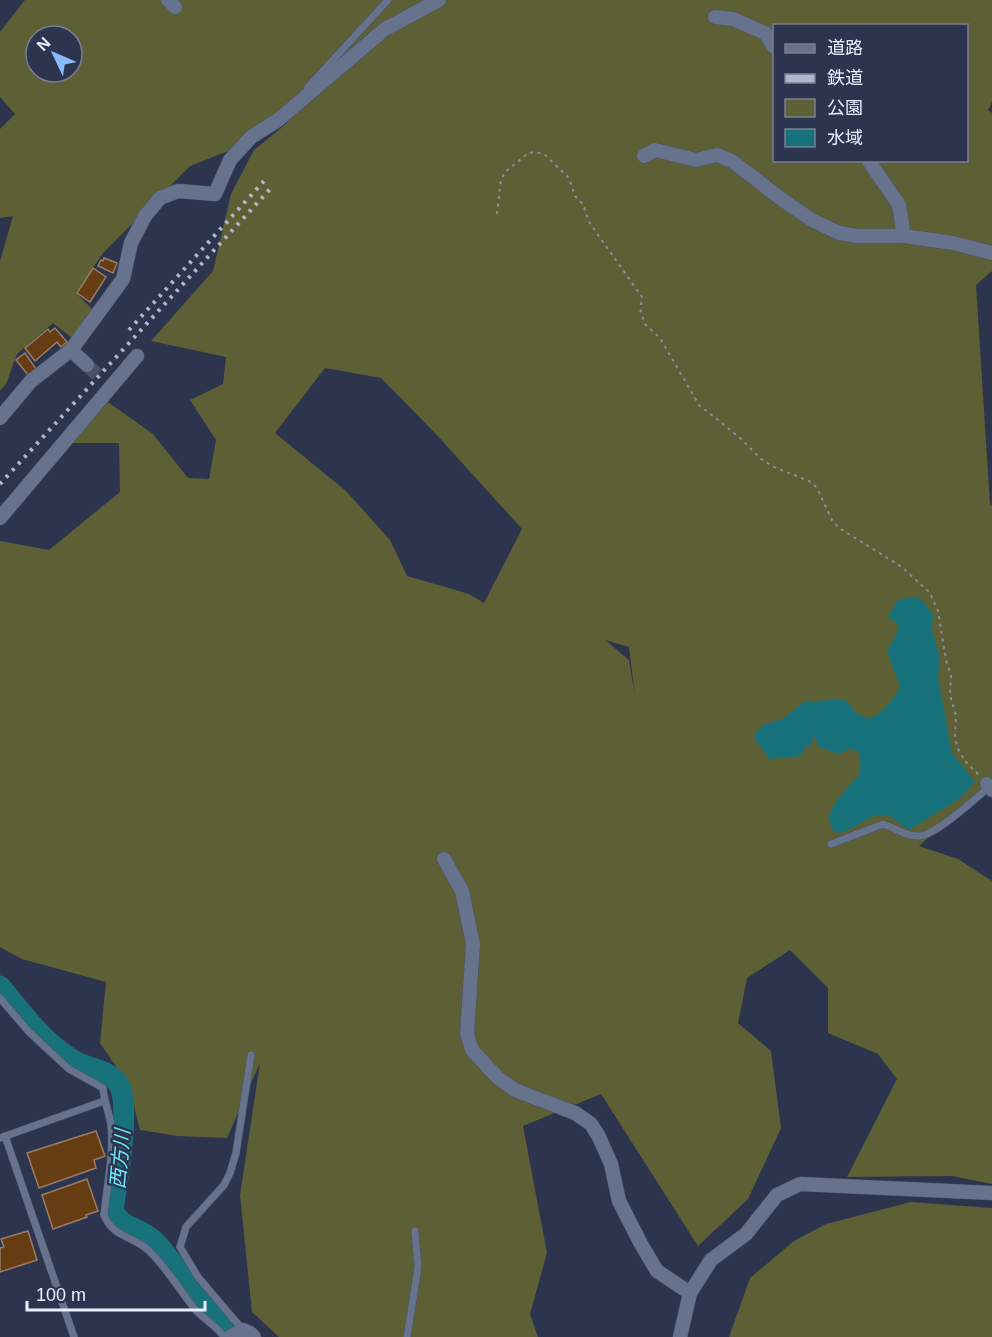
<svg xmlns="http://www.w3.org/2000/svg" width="992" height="1337" font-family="Helvetica,'Noto Sans JP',sans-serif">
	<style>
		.green { fill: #5d6035; fill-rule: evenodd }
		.water { fill: #18727c }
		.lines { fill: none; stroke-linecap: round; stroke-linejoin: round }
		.river { stroke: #18727c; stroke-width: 21 }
		.building { fill: #663c12; stroke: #967d68; stroke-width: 1.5 }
		.street-tunnel { stroke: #485168; stroke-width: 14; stroke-dasharray: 14 7; stroke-linecap: butt }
		.lane-casing { stroke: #4b5367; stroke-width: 8 }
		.street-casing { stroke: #4b5367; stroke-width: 15 }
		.path { stroke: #868da1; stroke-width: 2; stroke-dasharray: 3 4.5; stroke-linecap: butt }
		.lane { stroke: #67728d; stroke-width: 7 }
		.street { stroke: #67728d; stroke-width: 14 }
		.rail { stroke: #b0b7c9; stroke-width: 4; stroke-dasharray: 3 6; stroke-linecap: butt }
		.labels { text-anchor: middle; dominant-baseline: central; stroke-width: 5; stroke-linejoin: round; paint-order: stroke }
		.water-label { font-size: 20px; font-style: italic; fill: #6ee7f6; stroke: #2c354d }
	</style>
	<rect width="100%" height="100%" fill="#2c354d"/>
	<g class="green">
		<path d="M25 0H992V102L988 110 992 113V271L976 285 990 504 992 505V789L986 785 919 846 958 859 992 881V1184L952 1176 847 1177 897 1079 878 1054 828 1033V988L790 950 747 978 738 1023 771 1051 781 1128 748 1199 698 1246 601 1094 523 1126 547 1253 530 1314 538 1337H279L252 1312 240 1195 260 1063 227 1138 178 1136 140 1130 129 1086 100 1043 106 982 22 959 0 947V541L49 550 120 492 119 443H71L105 400 153 434 188 478 209 479 216 440 190 400 223 384 226 357 151 341 213 271 231 194 254 150 286 124 338 59 244 145 190 166 103 253 76 293 92 309 72 338 53 323 17 354 6 384 0 391V261L13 216 0 218V129L15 114 0 97V32ZM774 26H966V160H774ZM36 36H72V72H36ZM325 368 381 378 435 433 522 529 484 603 469 594 407 576 390 540 346 491 275 433ZM605 640 629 647 635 696 629 660Z"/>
		<path d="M911 1202 992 1208V1337H729L750 1278 794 1241 826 1224Z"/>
	</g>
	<path class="water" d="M919 597 933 614 932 631 940 658 938 677 952 753 975 782 959 799 909 830C903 826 896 819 889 816 872 809 855 831 837 833 815 817 847 788 860 774L859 754 851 748 839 754 819 747 814 736 811 745 805 747 801 756 770 759 756 741 754 735 763 725 782 719 804 702 844 699C849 703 853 710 858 714 876 727 893 699 900 687L887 651 897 633 898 624 888 617 898 599Z"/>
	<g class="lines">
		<path class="river" d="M0 986C23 1014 44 1043 75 1061 89 1069 111 1070 119 1085 131 1106 117 1184 113 1209 119 1228 139 1227 152 1239 172 1257 183 1282 201 1301 214 1313 229 1320 237 1337"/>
	</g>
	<g class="building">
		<path d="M104 258 117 263 113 273 98 266 101 260 103 261Z"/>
		<path d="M93 268 106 277 90 302 77 293Z"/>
		<path d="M55 328 67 342 61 347 57 342 35 361 25 348 48 329 50 332Z"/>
		<path d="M25 353 36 369 28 375 16 360Z"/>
		<path d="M96 1131 105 1156 94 1160 96 1168 39 1188 27 1153Z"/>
		<path d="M87 1179 98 1211 86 1215 87 1217 53 1229 42 1195Z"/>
		<path d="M28 1231 37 1260 0 1272V1248L4 1247 1 1239Z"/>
	</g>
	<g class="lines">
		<path class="street-tunnel" d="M87 365 101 378"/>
		<defs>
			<g id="lane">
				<path d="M308 87 388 0"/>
				<path d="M831 844 883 824C895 828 907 837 919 836 935 836 976 798 989 787"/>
				<path d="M0 998 29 1032 69 1069 103 1088C104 1101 109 1112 111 1125 114 1154 107 1185 104 1215 113 1237 130 1235 147 1249 165 1265 178 1288 194 1308 203 1319 216 1325 224 1337"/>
				<path d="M5 1136 74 1337"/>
				<path d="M0 1138 104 1101"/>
				<path d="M243 1330 198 1277 180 1247 186 1227 224 1185 230 1173 236 1153 251 1055"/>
				<path d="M407 1337 418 1267 415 1231"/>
			</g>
			<g id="street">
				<path d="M168 0 175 7"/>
				<path d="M715 17 733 19 765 33 774 47"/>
				<path d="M644 156 655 150 696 160 717 155 732 161 784 201 812 220 839 233 857 236H904L953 243 992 253"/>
				<path d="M868 160 899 205 904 236"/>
				<path d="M71 350 87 365"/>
				<path d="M0 418 31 381 71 350 123 279 131 243 145 216 160 198 178 191 215 194 230 160 251 137 278 120 385 29 439 0"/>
				<path d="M0 518 137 356"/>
				<path d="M987 784 992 790"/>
				<path d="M444 859 462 891 473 944 467 1034 472 1050 497 1077 515 1090 575 1113 591 1124 599 1137 611 1164 619 1201 641 1244 657 1271 690 1293"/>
				<path d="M230 1337 243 1330 250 1333 254 1337"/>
				<path d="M680 1337 690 1293 711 1260 746 1234 777 1195 800 1184 992 1193"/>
			</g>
		</defs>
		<use href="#lane" class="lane-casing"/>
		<use href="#street" class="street-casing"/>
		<path class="path" d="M497 214 501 180 505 172 526 155 533 152 544 154 569 178 575 196 583 204 589 222 642 297 640 309 645 324 660 338 699 405 739 437 761 459 774 467 811 482 817 488 832 520 839 528 902 567 930 593 938 611 946 660 951 676 950 695 956 716 955 735 957 747 965 761 980 776"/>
		<use href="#lane" class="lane"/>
		<use href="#street" class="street"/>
		<g class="rail">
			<path d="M129 330 264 181"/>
			<path d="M0 484 271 188"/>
		</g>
	</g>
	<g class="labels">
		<g class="water-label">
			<text transform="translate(120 1159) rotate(-85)">西方川</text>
		</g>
	</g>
	<rect x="773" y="24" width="195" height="138" fill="#2c354d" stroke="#787f94" stroke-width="1.5"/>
	<rect x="785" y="44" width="30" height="9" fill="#67728d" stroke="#787f94" stroke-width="1.5"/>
	<text x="827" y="54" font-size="18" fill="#e9effe">道路</text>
	<rect x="785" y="74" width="30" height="9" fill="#b0b7c9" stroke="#787f94" stroke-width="1.5"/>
	<text x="827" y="84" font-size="18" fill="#e9effe">鉄道</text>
	<rect x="785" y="99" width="30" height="18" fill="#5d6035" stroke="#787f94" stroke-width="1.5"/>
	<text x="827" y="114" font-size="18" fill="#e9effe">公園</text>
	<rect x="785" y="129" width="30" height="18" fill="#18727c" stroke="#787f94" stroke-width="1.5"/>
	<text x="827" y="144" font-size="18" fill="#e9effe">水域</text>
	<g transform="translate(54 54) rotate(314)"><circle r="28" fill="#2c354d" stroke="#787f94" stroke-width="1.5"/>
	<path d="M0-4.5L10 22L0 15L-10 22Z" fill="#89bafc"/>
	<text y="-9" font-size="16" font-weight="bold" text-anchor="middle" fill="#e9effe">N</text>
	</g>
	<path d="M27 1301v9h178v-9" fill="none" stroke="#e9effe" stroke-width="3"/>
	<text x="36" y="1301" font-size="18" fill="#e9effe" stroke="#2c354d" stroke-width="4.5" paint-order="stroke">100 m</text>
</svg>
